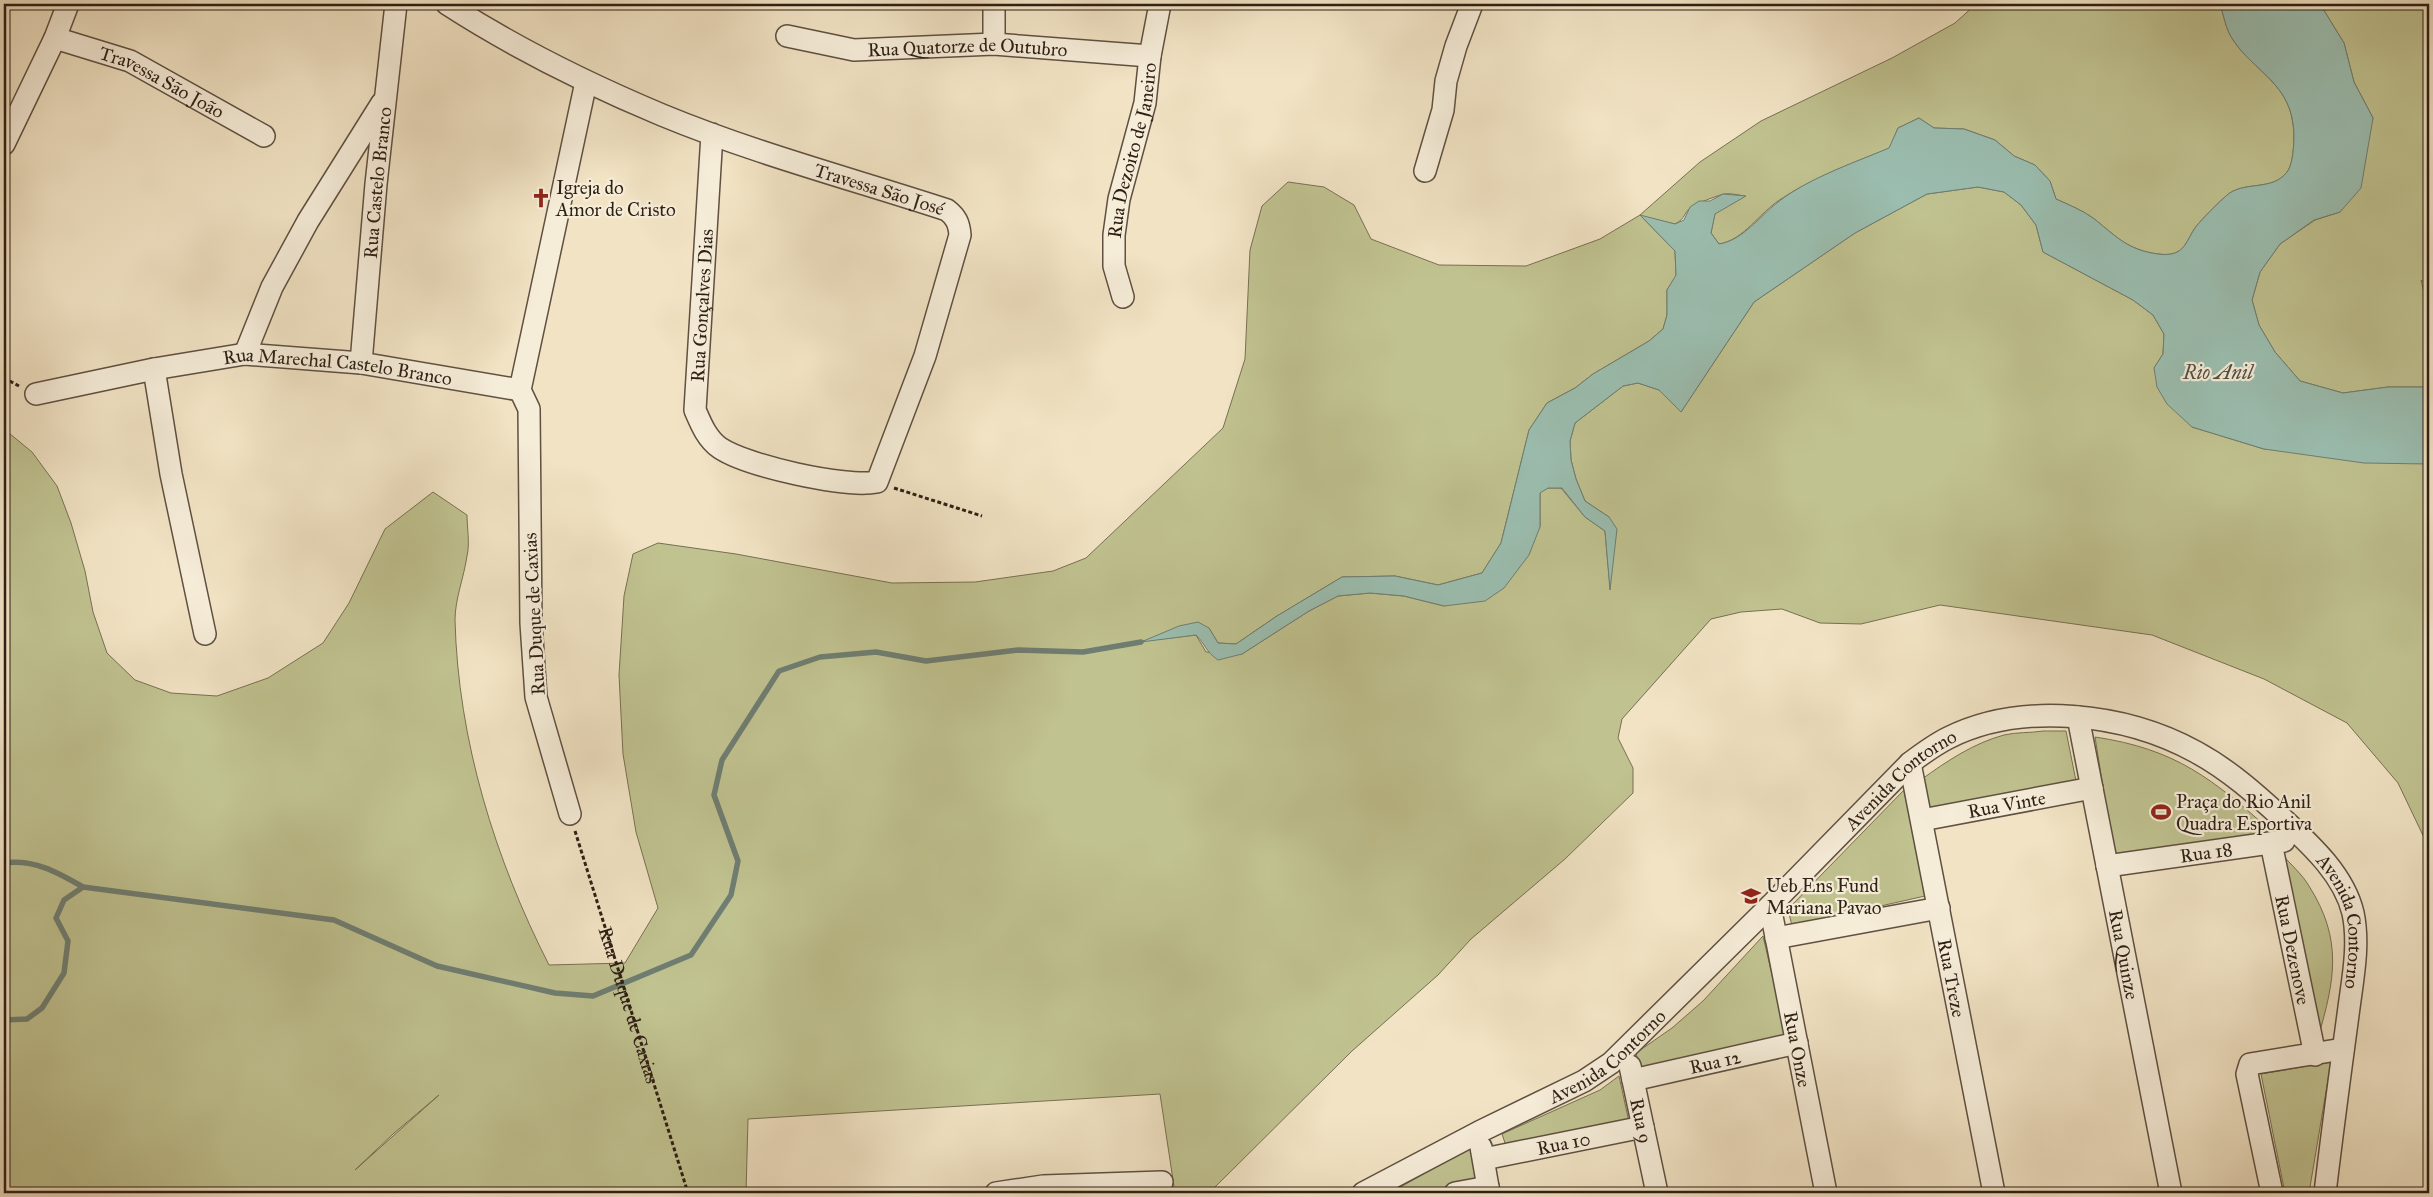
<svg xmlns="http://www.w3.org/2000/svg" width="2433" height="1197" font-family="'IM FELL Great Primer',serif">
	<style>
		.green { fill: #c0c290; stroke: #777052; fill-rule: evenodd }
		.water { fill: #9bbeb0; stroke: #6f7e72 }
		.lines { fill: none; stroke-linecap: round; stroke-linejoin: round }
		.stream { stroke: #6f7e72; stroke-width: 5.5 }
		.minor-casing { stroke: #5f5041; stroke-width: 24 }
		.path { stroke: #2e1f15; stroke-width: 3; stroke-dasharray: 4 2.5; stroke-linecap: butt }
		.minor { stroke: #f6edd9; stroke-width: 21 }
		.labels { text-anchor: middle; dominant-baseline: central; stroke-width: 4.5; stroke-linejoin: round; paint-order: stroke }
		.street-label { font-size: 19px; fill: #2e1f15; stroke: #f6edd9 }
		.poi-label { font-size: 19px; fill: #2e1f15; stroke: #f6edd9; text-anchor: start }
		.water-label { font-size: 20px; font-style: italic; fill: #4f4f44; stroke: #f6edd9 }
	</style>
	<rect width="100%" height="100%" fill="#f1e3c4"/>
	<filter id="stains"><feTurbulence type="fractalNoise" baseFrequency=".004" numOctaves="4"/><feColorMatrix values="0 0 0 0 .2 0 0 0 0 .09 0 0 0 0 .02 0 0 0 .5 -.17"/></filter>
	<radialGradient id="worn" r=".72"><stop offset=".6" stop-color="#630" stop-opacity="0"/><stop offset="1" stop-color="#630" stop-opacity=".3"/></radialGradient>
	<g class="green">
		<path d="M1976 4H2220C2223 13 2225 24 2229 33 2247 68 2288 80 2293 124 2295 134 2294 164 2287 172 2272 192 2243 180 2226 196 2217 204 2207 214 2199 223 2185 238 2188 258 2158 254 2127 250 2116 236 2093 218 2082 210 2069 205 2056 199L2050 181 2035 165 2014 156 1995 140 1964 129 1934 128 1919 118 1898 128 1890 148C1853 163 1814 177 1781 199 1759 213 1744 240 1719 244L1711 233 1715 213 1745 196C1738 195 1730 193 1724 194 1722 194 1692 205 1691 207 1683 214 1686 218 1675 224L1641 216 1675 251 1676 276 1667 290V315L1663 329 1649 341 1593 374 1575 388 1547 403 1529 430 1501 543 1482 573 1438 585 1395 576 1342 577 1277 616 1236 644 1218 643 1209 628 1143 641 1196 635 1206 652 1242 654 1309 611 1338 596 1370 593 1404 596 1444 606 1540 527V492L1548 488H1561L1585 517 1605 531 1610 587 1609 517 1585 501 1576 479 1571 460 1570 441 1575 423 1623 386 1638 383 1659 390 1681 412 1754 302 1855 233 1927 194 1978 187 2004 192 2021 205 2036 225 2043 252 2133 300 2153 315 2164 334 2163 354 2154 368 2192 427 2264 449 2429 464V848L2398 783 2347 723 2264 679 2152 635 1940 605 1861 624 1820 623 1782 609 1741 612 1711 619 1622 719 1618 738 1633 768V793L1565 859 1471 939 1438 975 1352 1051 1209 1193H1175L1160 1094 748 1119 746 1193H4V429L32 452 57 486 71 523 85 571 93 612 107 653 135 680 171 693 217 696 268 678 323 643 349 603 385 529 433 492 467 515C467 528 470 543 467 556 464 577 455 599 455 620 458 740 495 859 549 965L625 963 658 908 636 832 623 754 619 675 624 596 633 554 658 543 736 554 892 583 975 582 1053 571 1086 558 1223 428 1245 359 1250 250 1262 206 1288 182 1324 187 1354 205 1371 239 1439 265 1526 266 1600 239 1640 215 1700 162 1761 121 1892 58 1955 23ZM439 1095 355 1170 393 1134Z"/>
		<path d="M2320 4H2429V288L2421 280 2429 313V387H2388L2343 393 2300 381 2275 352 2259 325 2252 300 2260 272 2280 244 2315 220 2340 212 2373 118 2354 82 2344 43Z"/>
		<path d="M2043 731H2066L2076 781 1929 808 1922 779C1947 761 1974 743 2004 735 2016 732 2031 733 2043 731Z"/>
		<path d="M2095 737C2176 749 2213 779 2272 832L2114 856Z"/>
		<path d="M1904 790 1925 896 1792 926 1788 909Z"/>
		<path d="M2281 853C2290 864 2302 874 2309 886 2343 940 2335 979 2318 1038Z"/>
		<path d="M1763 936 1786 1035 1640 1068 1636 1053 1672 1028 1703 1001Z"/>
		<path d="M2331 1062 2309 1193H2285L2261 1074Z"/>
		<path d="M1619 1076 1629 1122 1506 1146 1502 1134 1600 1090Z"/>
		<path d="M1471 1147 1479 1181 1420 1193H1390Z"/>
	</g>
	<path class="water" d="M2220 4H2320L2344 43 2354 82 2373 118 2361 188 2340 212 2314 220 2280 244 2260 272 2252 300 2259 325 2275 352 2300 381 2343 393 2388 387H2429V464L2364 463 2264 449 2192 427 2167 404 2157 387 2154 368 2163 354 2164 334 2153 315 2133 300 2043 252 2036 225 2021 205 2004 192 1978 187 1927 194 1855 233 1754 302 1681 412 1659 390 1638 383 1623 386 1575 423 1570 441 1571 460 1576 479 1585 501 1609 517 1617 529 1610 590 1605 531 1585 517 1562 488H1548L1540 493V527L1529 555 1504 588 1485 601 1444 606 1404 596 1370 593 1338 596 1309 611 1242 654 1218 660C1205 651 1206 645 1196 635L1141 642 1179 626 1198 622 1209 628 1218 643 1236 644 1277 616 1342 577 1395 576 1438 585 1482 573 1501 543 1529 430 1547 403 1575 388 1593 374 1649 341 1663 329 1667 315V290L1676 275 1675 251 1640 215 1675 224 1684 220 1690 207 1699 201H1710L1723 194 1746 196 1715 214 1711 233 1719 244C1740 241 1756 221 1772 207 1803 180 1851 164 1889 148L1898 128 1919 118 1934 128 1964 129 1995 140 2014 156 2035 165 2050 181 2056 199C2069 205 2082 210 2093 218 2116 236 2127 250 2158 254 2188 258 2185 238 2199 223 2207 214 2217 204 2226 196 2243 180 2272 192 2287 172 2294 164 2295 134 2293 124 2288 80 2247 68 2229 33 2225 24 2223 13 2220 4Z"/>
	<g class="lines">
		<g class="stream">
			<path d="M4 863C34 859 57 872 83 887"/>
			<path d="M4 1020 27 1019 42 1008 64 973 68 941 56 918 64 900 83 887 334 920 437 966 555 993 593 996 691 955 731 895 738 861 714 795 722 760 779 671 820 657 876 652 926 661 1018 650 1083 652 1141 642"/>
		</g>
		<defs>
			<g id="minor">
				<path id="s2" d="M447 4C515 48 588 84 662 115 754 153 852 179 947 210 956 217 959 223 960 235L925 356 877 482C845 488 747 466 720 448 707 439 701 424 695 410L712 134"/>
				<path id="s3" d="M787 36 854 50 994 44 1150 56"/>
				<path id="s4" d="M55 38 130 61 264 136"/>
				<path d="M994 44V4"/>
				<path d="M4 144 55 38 68 4"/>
				<path d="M1425 171 1443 110 1446 81 1456 46 1472 4"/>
				<path id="s5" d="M1123 297 1114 266V235L1119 199 1145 103 1150 56 1160 4"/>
				<path d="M245 354 272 287 308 221 382 103"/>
				<path id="s6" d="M361 363 376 184 396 4"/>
				<path d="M154 369 171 474 205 634"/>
				<path id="s7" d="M36 394 154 369 245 354 361 363 520 390"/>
				<path id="s8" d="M2078 717 2171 1193"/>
				<path id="s9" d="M1910 763 1994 1193"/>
				<path d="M570 814 536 697 531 623 529 409 520 390 586 82"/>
				<path id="s10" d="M1922 820 2092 788"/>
				<path id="s11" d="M2271 843 2315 1055"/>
				<path id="s12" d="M2107 866 2284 841"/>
				<path id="s13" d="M1770 906 1826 1193"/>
				<path d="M1776 938 1939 908"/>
				<path id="s14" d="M1630 1066 1657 1193"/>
				<path id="s15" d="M1633 1080 1797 1043"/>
				<path d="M1481 1147 1489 1193"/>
				<path id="s16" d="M1484 1159 1643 1127"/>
				<path d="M996 1193 1043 1186 1162 1182"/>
				<path id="s17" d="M1363 1193 1479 1132 1584 1081 1611 1063 1770 906 1910 763C1922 754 1934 745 1948 738 2022 701 2125 713 2196 752 2229 770 2256 794 2283 819 2311 845 2344 875 2353 913 2360 946 2352 982 2348 1015 2340 1074 2332 1134 2325 1193"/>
				<path d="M1455 1193 1488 1187"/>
				<path d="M2272 1193 2247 1074 2250 1064 2343 1049"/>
			</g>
		</defs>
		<use href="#minor" class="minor-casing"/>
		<g class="path">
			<path d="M4 378 19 386"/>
			<path d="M894 488 982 516"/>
			<path id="s1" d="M575 831 688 1193"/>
		</g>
		<use href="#minor" class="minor"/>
	</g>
	<defs>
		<symbol id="church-bare" viewBox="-9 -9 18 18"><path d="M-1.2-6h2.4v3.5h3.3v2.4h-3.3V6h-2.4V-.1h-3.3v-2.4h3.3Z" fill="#8f2418" stroke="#f6edd9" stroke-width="2.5" paint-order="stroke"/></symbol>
		<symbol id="stadium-bare" viewBox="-9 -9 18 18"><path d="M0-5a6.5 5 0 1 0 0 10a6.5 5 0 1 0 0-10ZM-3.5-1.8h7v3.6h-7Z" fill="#8f2418" stroke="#f6edd9" stroke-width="2.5" paint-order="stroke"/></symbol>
		<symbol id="school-bare" viewBox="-9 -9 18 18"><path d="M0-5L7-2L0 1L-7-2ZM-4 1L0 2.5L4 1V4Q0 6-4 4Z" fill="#8f2418" stroke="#f6edd9" stroke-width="2.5" paint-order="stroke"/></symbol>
	</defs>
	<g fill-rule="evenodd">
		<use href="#church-bare" x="527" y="184" width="28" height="28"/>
		<use href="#stadium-bare" x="2147" y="798" width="28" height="28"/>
		<use href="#school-bare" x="1737" y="882" width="28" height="28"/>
	</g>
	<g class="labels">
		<g class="street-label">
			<text stroke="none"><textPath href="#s3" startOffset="182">Rua Quatorze de Outubro</textPath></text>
			<text stroke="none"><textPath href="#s4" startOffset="116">Travessa São João</textPath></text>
			<text stroke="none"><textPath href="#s5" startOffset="150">Rua Dezoito de Janeiro</textPath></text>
			<text stroke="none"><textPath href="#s6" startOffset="181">Rua Castelo Branco</textPath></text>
			<text stroke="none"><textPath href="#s2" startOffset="472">Travessa São José</textPath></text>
			<text stroke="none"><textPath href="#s2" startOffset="1146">Rua Gonçalves Dias</textPath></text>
			<text stroke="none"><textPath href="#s7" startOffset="306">Rua Marechal Castelo Branco</textPath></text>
			<text transform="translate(534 614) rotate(-93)">Rua Duque de Caxias</text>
			<text stroke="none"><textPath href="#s17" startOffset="686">Avenida Contorno</textPath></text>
			<text stroke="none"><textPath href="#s10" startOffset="86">Rua Vinte</textPath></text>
			<text stroke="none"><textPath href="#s12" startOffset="100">Rua 18</textPath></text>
			<text stroke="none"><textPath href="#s17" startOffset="1241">Avenida Contorno</textPath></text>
			<text stroke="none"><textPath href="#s11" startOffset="109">Rua Dezenove</textPath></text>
			<text stroke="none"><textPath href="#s8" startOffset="242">Rua Quinze</textPath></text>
			<text stroke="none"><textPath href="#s9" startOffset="219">Rua Treze</textPath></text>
			<text stroke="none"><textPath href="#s1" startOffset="182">Rua Duque de Caxias</textPath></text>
			<text stroke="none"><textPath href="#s13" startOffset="146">Rua Onze</textPath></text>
			<text stroke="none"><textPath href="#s17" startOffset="281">Avenida Contorno</textPath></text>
			<text stroke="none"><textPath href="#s15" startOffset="84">Rua 12</textPath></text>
			<text stroke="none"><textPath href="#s14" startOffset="56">Rua 9</textPath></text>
			<text stroke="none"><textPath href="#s16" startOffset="81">Rua 10</textPath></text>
		</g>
		<g class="poi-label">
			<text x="556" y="187">Igreja do<tspan x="556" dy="22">Amor de Cristo</tspan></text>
			<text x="2176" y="801">Praça do Rio Anil<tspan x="2176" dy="22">Quadra Esportiva</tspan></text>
			<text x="1766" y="885">Ueb Ens Fund<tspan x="1766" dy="22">Mariana Pavao</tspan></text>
		</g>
		<g class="water-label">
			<text x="2218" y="372">Rio Anil</text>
		</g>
	</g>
	<rect width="2433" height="1197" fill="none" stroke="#f1e3c4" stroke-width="20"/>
	<rect x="5" y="5" width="2423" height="1187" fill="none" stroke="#2e1f15" stroke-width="2.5"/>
	<rect x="10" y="10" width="2413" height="1177" fill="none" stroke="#2e1f15"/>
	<rect width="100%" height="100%" filter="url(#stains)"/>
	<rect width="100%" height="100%" fill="url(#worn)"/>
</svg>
